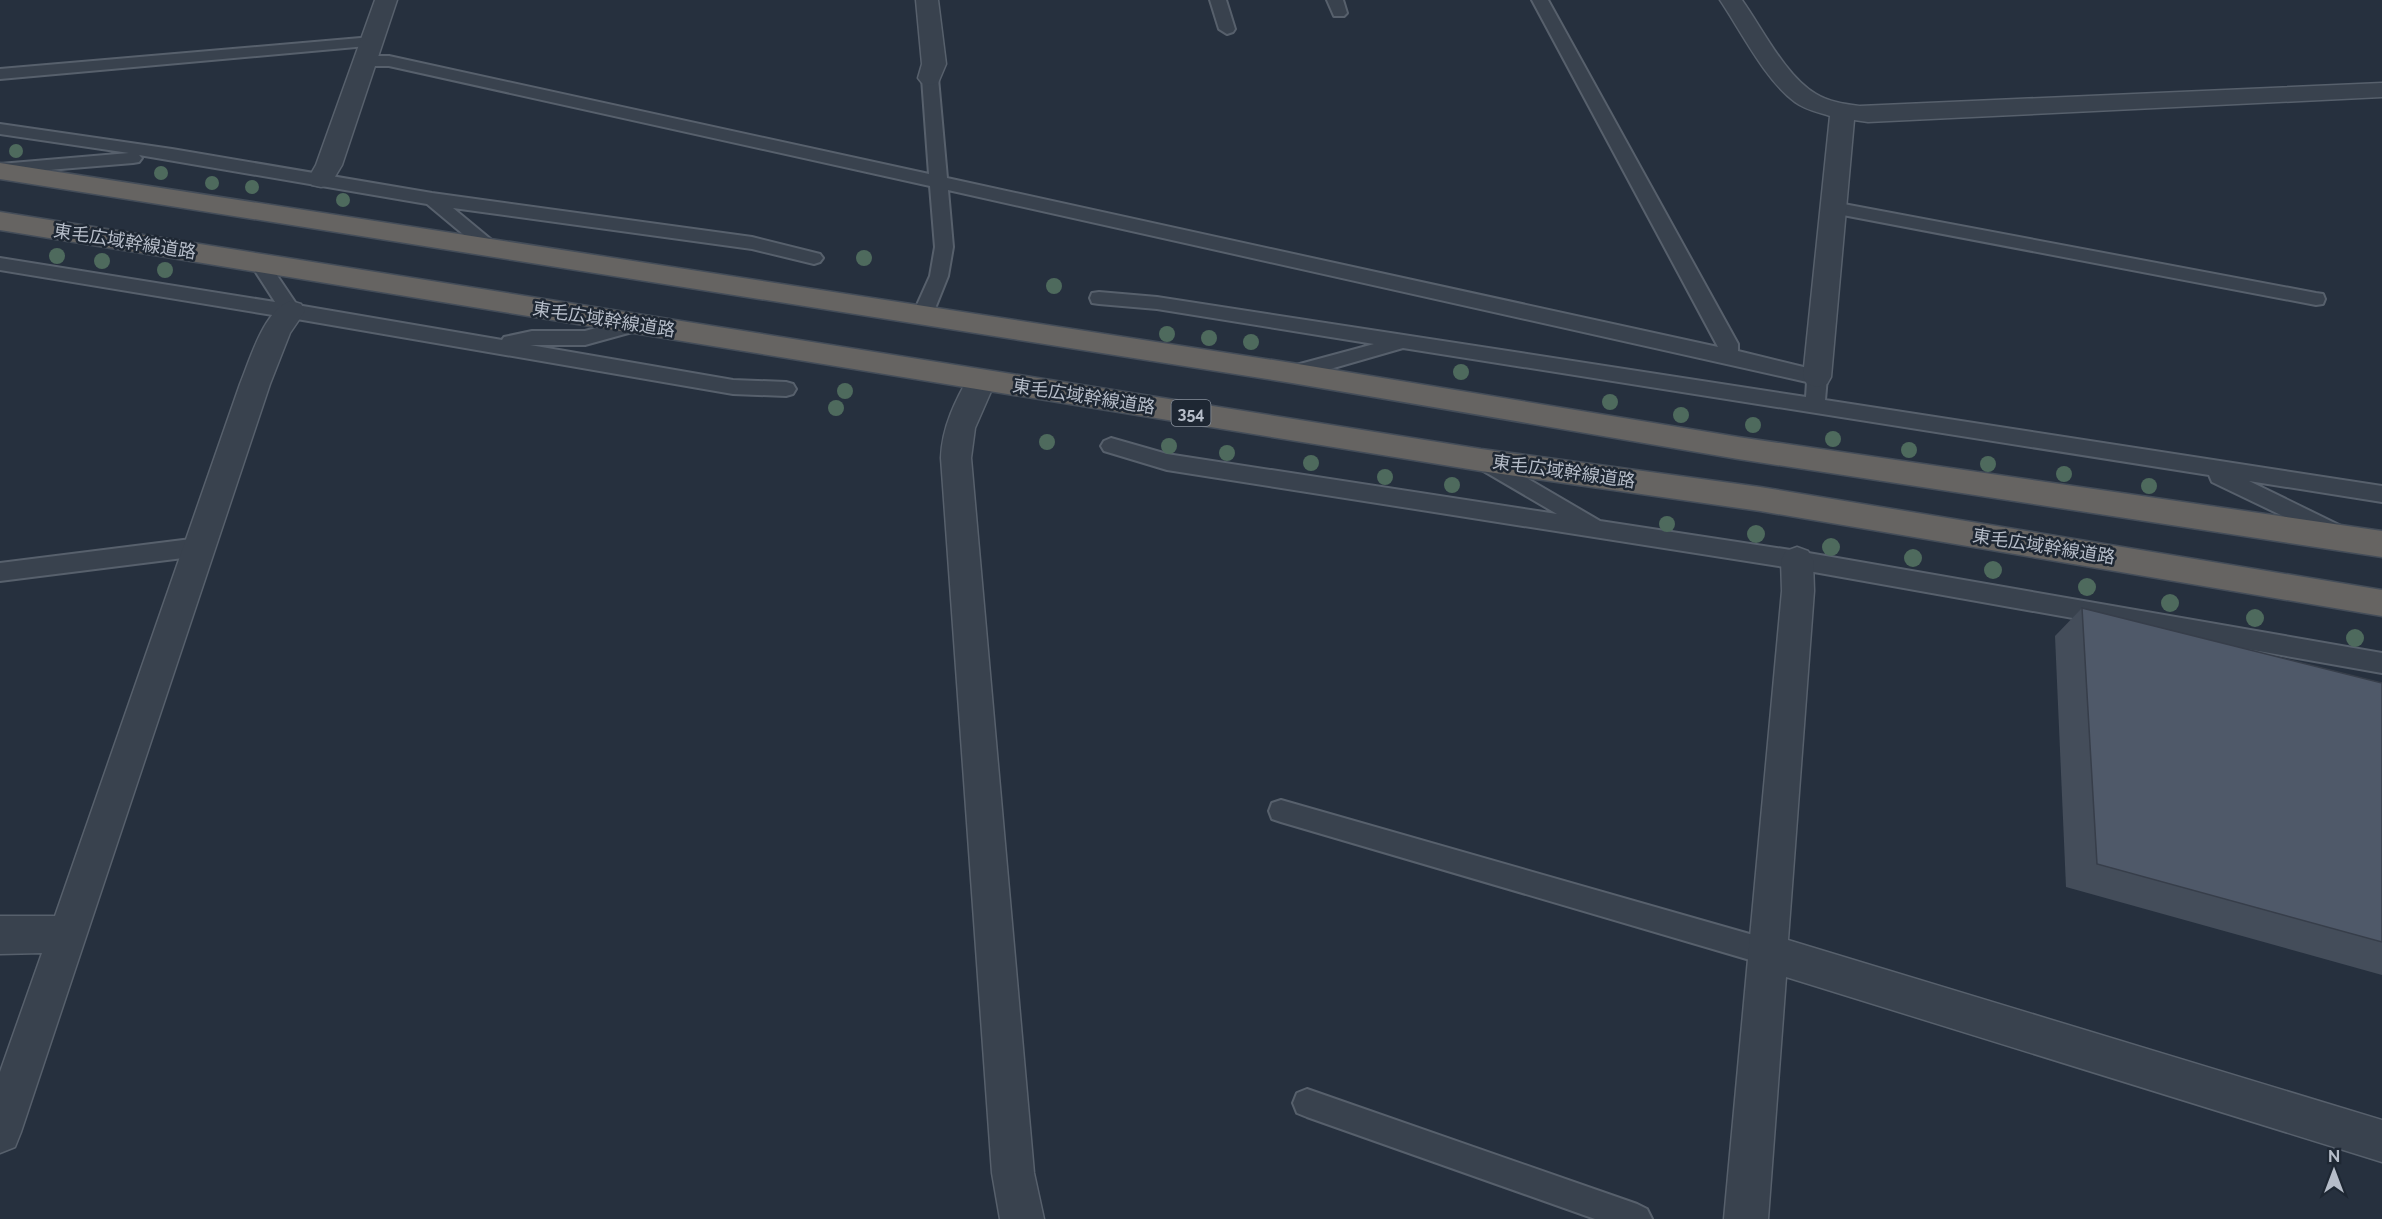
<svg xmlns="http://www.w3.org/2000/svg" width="2382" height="1219" font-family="Raleway,'Noto Sans JP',sans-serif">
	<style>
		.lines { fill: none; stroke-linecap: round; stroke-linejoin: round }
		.service-casing { stroke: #57606c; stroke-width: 4 }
		.minor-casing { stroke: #57606c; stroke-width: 3 }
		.trunk-casing { stroke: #444d59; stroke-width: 3 }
		.service { fill: #39424e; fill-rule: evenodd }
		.minor { fill: #39424e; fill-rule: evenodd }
		.trunk { fill: #666462; fill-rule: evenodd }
		.tree { fill: #4e6a5d }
		.wall { fill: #444d5a }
		.building { fill: #4f5969; stroke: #373e4a; stroke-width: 1.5 }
		.labels { text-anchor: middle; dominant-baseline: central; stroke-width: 5; stroke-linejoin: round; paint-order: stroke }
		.shield { fill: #1e2733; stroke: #88909c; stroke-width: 1.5 }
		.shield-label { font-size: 16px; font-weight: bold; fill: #b6bdc9 }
		.street-label { font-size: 18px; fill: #b6bdc9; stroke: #1e2733 }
	</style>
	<rect width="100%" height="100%" fill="#26303e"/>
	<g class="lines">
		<defs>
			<g id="service">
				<path d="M1210 0H1226L1235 29 1233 32 1227 34 1219 29Z"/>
				<path d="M1327 0H1343L1347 13 1344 16H1334Z"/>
				<path d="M1532 0H1548L1738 344V351L1824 372 1827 377 1825 400 2382 486V502L2249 481 2343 527 2346 533 2343 539 2335 541 2212 482 2209 475 1403 348 1292 380 1285 378 1282 373 1285 368 1374 344 1157 309 1099 304 1092 303 1090 298 1092 293 1099 292 1157 297 1806 397 1807 382 948 190 953 247 948 276 932 316 929 321 922 323 915 321 912 316 930 276 935 247 930 186 389 66H366L358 61 366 56H389L929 174 922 78 930 73 938 78 947 178 1718 347Z"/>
				<path d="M372 37 378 39 380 42 378 45 0 79V69Z"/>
				<path d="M0 124 172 149 432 193 752 237 820 254 823 258 820 262 814 264 752 249 453 208 494 242 497 246 494 250H482L427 204 139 155 142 158 139 162 133 163 0 174V164L129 153 0 134Z"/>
				<path d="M1833 202 2316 293 2323 294 2325 299 2323 304 2316 305 1827 212 1824 208 1827 204Z"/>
				<path d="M259 257 266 259 297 305 502 340 504 337 532 331H585L636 317 643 319 646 324 643 329 585 345H530L733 380 786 382 793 384 796 389 793 394 786 396 733 394 291 318 0 270V258L275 302 250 263 252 259Z"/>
				<path d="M1111 438 1167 454 1557 514 1475 466 1472 460 1475 454 1482 452 1600 521 1797 551 2382 653V673L1797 569 1167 470 1104 451 1101 446 1104 441Z"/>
				<path d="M199 538 207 541 210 547 207 553 199 556 0 581V563Z"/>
				<path d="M1281 800 1767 939 1776 943 1780 952 1776 961 1767 965 1281 822 1272 819 1269 811 1272 803Z"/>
				<path d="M1307 1089 1637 1204 1647 1209 1652 1219H1595L1307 1117 1297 1113 1293 1103 1297 1093Z"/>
			</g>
			<g id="minor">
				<path d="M375 0H397L342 165 330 185 321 187 312 185 308 179 316 165Z"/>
				<path d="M916 0H938L946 64 938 83 930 85 922 83 918 78 922 64Z"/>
				<path d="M1720 0H1742C1762 28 1786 77 1816 94 1829 102 1845 104 1860 106L2382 83V97L1868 122 1854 120 1831 377 1827 384 1817 387 1807 384 1803 377 1830 116C1818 112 1806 110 1795 102 1765 80 1741 31 1720 0Z"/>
				<path d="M291 301 301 304 305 311 290 333 270 384 21 1132 15 1147 0 1153V1072L42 953 0 954V916H55L240 384C250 360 264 309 291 301Z"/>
				<path d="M981 370 991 373 996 380 975 428 971 458 1034 1173 1044 1219H1000L992 1173 941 458C942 427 956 399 971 373Z"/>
				<path d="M1797 547 1808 551 1813 560 1814 591 1788 940 2382 1120V1162L1786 977 1768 1219H1724L1782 591 1781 560 1786 551Z"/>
			</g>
			<g id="trunk">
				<path d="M0 163 1292 363 1738 437 2382 531V557L1738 459 1292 383 0 179Z"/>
				<path d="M0 212 1481 449 1760 487 2382 590V616L1760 511 1481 471 0 230Z"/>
			</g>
		</defs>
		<use href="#service" class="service-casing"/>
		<use href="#minor" class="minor-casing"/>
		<use href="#trunk" class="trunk-casing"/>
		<use href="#service" class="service"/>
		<use href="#minor" class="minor"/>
		<use href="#trunk" class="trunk"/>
	</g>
	<g class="tree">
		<circle cx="16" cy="151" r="7"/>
		<circle cx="161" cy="173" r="7"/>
		<circle cx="212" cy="183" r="7"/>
		<circle cx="252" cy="187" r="7"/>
		<circle cx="343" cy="200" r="7"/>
		<circle cx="57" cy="256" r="8"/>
		<circle cx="864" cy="258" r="8"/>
		<circle cx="102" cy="261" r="8"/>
		<circle cx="165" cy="270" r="8"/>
		<circle cx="1054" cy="286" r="8"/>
		<circle cx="1167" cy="334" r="8"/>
		<circle cx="1209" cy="338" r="8"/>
		<circle cx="1251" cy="342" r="8"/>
		<circle cx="1461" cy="372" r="8"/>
		<circle cx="845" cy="391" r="8"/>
		<circle cx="1610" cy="402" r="8"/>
		<circle cx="836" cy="408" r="8"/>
		<circle cx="1681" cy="415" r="8"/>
		<circle cx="1753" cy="425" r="8"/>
		<circle cx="1833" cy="439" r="8"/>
		<circle cx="1047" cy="442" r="8"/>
		<circle cx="1169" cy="446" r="8"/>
		<circle cx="1909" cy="450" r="8"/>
		<circle cx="1227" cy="453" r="8"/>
		<circle cx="1311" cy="463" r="8"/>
		<circle cx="1988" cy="464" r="8"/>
		<circle cx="2064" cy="474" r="8"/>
		<circle cx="1385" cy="477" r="8"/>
		<circle cx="1452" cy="485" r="8"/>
		<circle cx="2149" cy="486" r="8"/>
		<circle cx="1667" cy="524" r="8"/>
		<circle cx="1756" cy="534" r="9"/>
		<circle cx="1831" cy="547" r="9"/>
		<circle cx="1913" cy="558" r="9"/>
		<circle cx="1993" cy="570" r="9"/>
		<circle cx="2087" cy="587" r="9"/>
		<circle cx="2170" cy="603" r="9"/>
		<circle cx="2255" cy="618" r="9"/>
		<circle cx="2355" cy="638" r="9"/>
	</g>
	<path class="wall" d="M2082 608 2382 683V975L2066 887 2055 636Z"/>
	<path class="building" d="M2082 608 2382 683V942L2097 864Z"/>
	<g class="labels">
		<rect class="shield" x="1171.5" y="400" width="39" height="26" rx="4.5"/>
		<g class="shield-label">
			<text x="1191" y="413">354</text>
		</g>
		<g class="street-label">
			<text transform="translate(125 241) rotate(9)">東毛広域幹線道路</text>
			<text transform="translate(604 319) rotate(9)">東毛広域幹線道路</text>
			<text transform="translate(1084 396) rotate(9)">東毛広域幹線道路</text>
			<text transform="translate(1564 471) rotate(8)">東毛広域幹線道路</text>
			<text transform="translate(2044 546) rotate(9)">東毛広域幹線道路</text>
		</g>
	</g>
	<g transform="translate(2334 1171)" stroke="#1e2733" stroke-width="4.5" paint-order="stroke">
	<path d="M0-4.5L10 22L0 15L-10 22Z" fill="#b6bdc9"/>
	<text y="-9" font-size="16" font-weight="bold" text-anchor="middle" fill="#b6bdc9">N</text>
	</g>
</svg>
